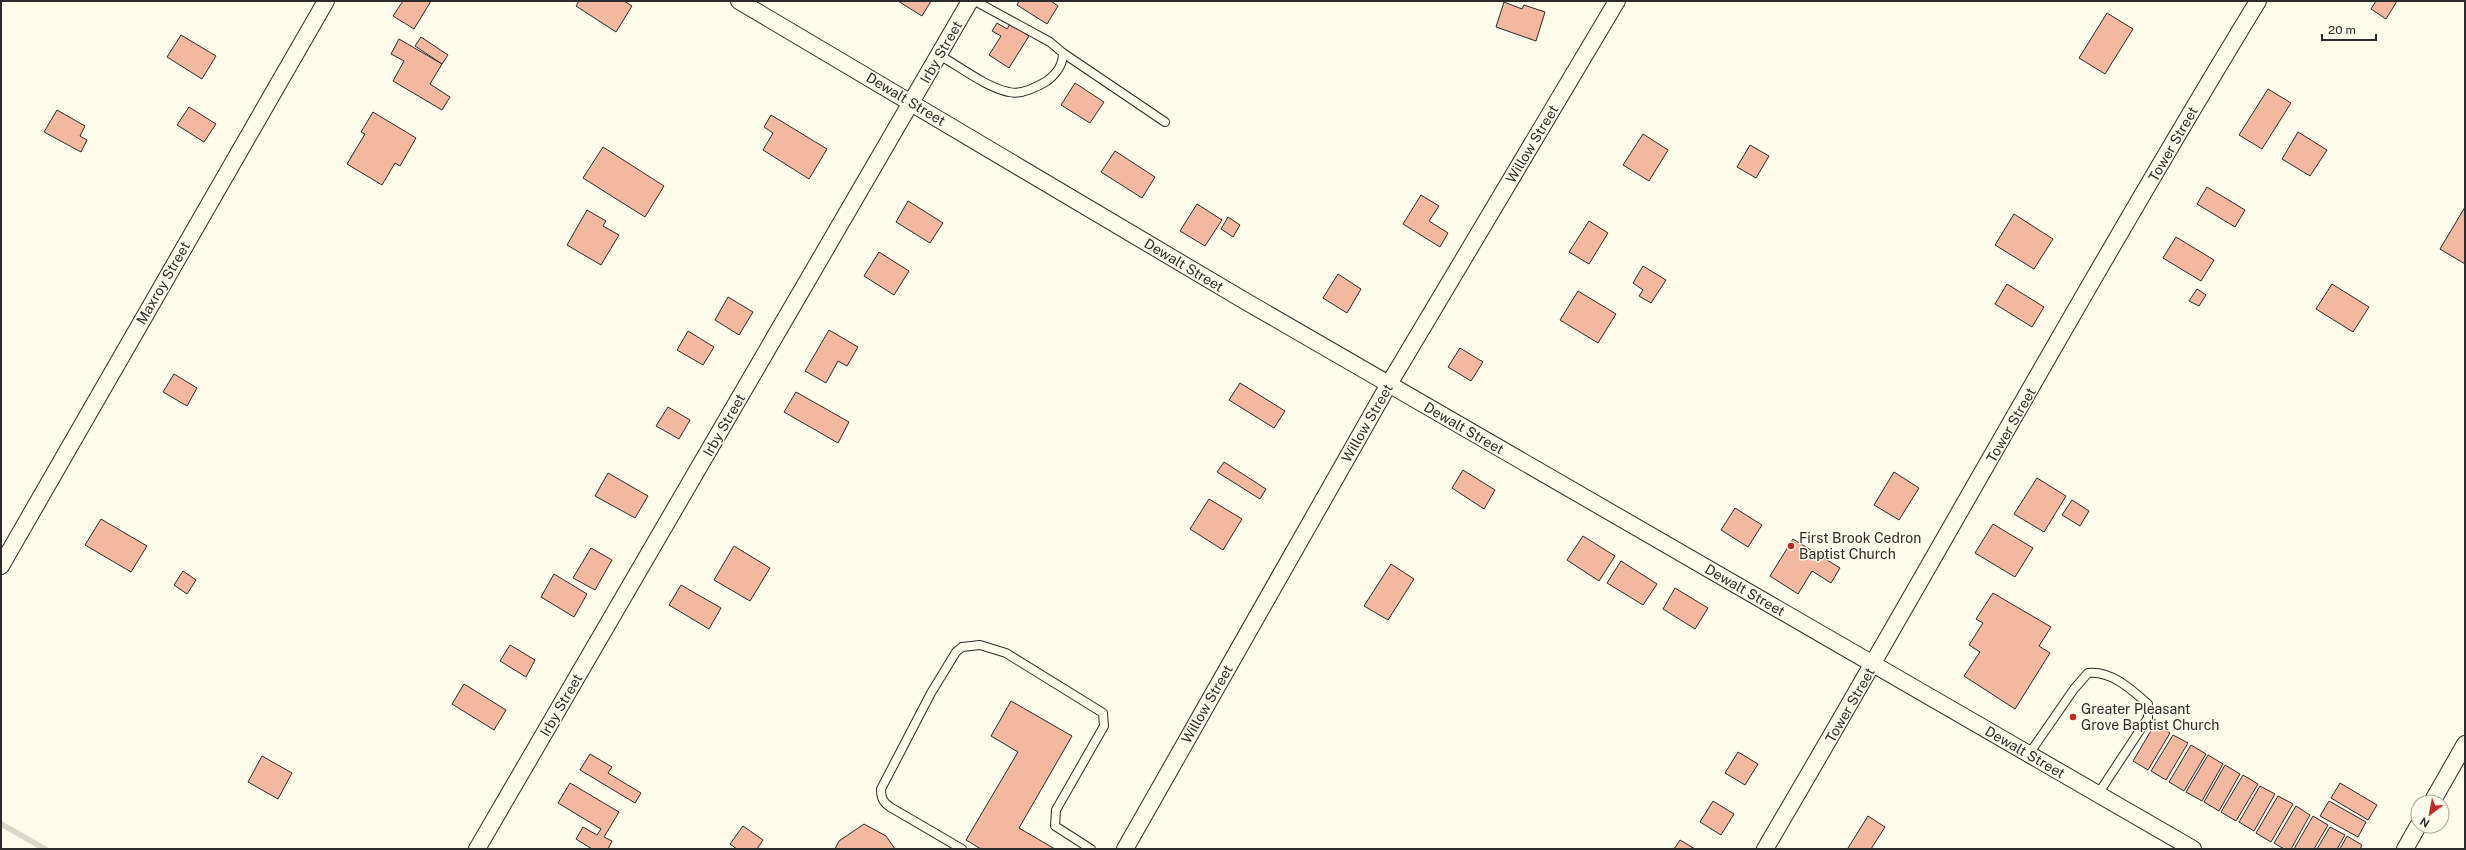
<svg xmlns="http://www.w3.org/2000/svg" width="2466" height="850" font-family="'Public Sans',sans-serif">
	<style>
		.lines { fill: none; stroke-linecap: round; stroke-linejoin: round }
		.stream { stroke: #d8d7c9; stroke-width: 5.5 }
		.building { fill: #f2b8a0; stroke: #2b2b2b }
		.service-casing { stroke: #2b2b2b; stroke-width: 10 }
		.minor-casing { stroke: #2b2b2b; stroke-width: 18 }
		.service { stroke: #fdfbea; stroke-width: 8 }
		.minor { stroke: #fdfbea; stroke-width: 16 }
		.poi-dot { fill: #c62828; stroke: #fdfbea; stroke-width: 1.5 }
		.labels { text-anchor: middle; dominant-baseline: central; stroke-width: 3; stroke-linejoin: round; paint-order: stroke }
		.street-label { font-size: 14px; fill: #2b2b2b; stroke: #fdfbea }
		.poi-label { font-size: 14px; fill: #2b2b2b; stroke: #fdfbea; text-anchor: start }
	</style>
	<rect width="100%" height="100%" fill="#fdfbea"/>
	<g class="lines">
		<path class="stream" d="M1 824 45 849"/>
	</g>
	<g class="building">
		<path d="M403 1H431L414 29 393 16Z"/>
		<path d="M579 1H624L632 6 616 32 576 6Z"/>
		<path d="M898 1H931L922 16Z"/>
		<path d="M1019 1H1051L1058 6 1047 24 1017 5Z"/>
		<path d="M2376 1H2397L2386 19 2371 9Z"/>
		<path d="M1504 2 1522 9 1524 5 1545 12 1536 41 1496 27Z"/>
		<path d="M2107 13 2133 29 2105 74 2079 58Z"/>
		<path d="M997 23 1007 29 1010 24 1029 36 1009 68 989 55 1001 36 992 31Z"/>
		<path d="M181 35 216 56 202 79 167 57Z"/>
		<path d="M421 37 448 55 442 64 415 46Z"/>
		<path d="M399 39 442 64 430 84 450 97 442 110 393 81 404 61 391 54Z"/>
		<path d="M1075 83 1104 102 1090 123 1061 105Z"/>
		<path d="M2268 89 2291 103 2262 149 2239 135Z"/>
		<path d="M189 107 216 124 204 142 177 125Z"/>
		<path d="M57 110 85 126 80 136 87 140 81 152 44 132Z"/>
		<path d="M373 112 416 138 400 166 395 163 382 185 347 164 365 134 361 132Z"/>
		<path d="M771 115 827 149 809 179 763 150 773 133 764 127Z"/>
		<path d="M2298 132 2327 150 2310 176 2282 159Z"/>
		<path d="M1643 134 1668 150 1649 181 1623 165Z"/>
		<path d="M1750 145 1769 156 1756 178 1737 167Z"/>
		<path d="M603 147 664 186 645 217 583 178Z"/>
		<path d="M1115 151 1155 177 1142 198 1101 172Z"/>
		<path d="M2207 187 2245 210 2235 227 2197 204Z"/>
		<path d="M1421 195 1439 206 1429 221 1448 233 1440 247 1403 224Z"/>
		<path d="M908 201 943 223 930 243 896 222Z"/>
		<path d="M1197 204 1222 220 1205 246 1180 231Z"/>
		<path d="M2465 207V264L2440 249Z"/>
		<path d="M587 210 606 221 603 226 619 235 601 265 567 245Z"/>
		<path d="M2014 214 2053 239 2034 269 1995 245Z"/>
		<path d="M1228 217 1240 225 1233 237 1221 229Z"/>
		<path d="M1589 221 1608 233 1589 264 1569 252Z"/>
		<path d="M2176 237 2214 260 2201 281 2163 258Z"/>
		<path d="M879 252 909 271 894 295 864 276Z"/>
		<path d="M1643 266 1666 280 1651 303 1639 296 1643 290 1633 283Z"/>
		<path d="M1338 274 1361 289 1347 313 1323 298Z"/>
		<path d="M2007 284 2044 307 2032 327 1995 304Z"/>
		<path d="M2332 284 2369 307 2353 332 2316 309Z"/>
		<path d="M2197 289 2206 295 2199 306 2189 301Z"/>
		<path d="M1578 291 1616 314 1598 343 1560 320Z"/>
		<path d="M728 297 753 312 739 335 715 320Z"/>
		<path d="M829 330 858 347 847 366 838 361 826 383 805 371Z"/>
		<path d="M688 331 714 347 703 365 677 350Z"/>
		<path d="M1460 348 1483 362 1471 381 1448 367Z"/>
		<path d="M174 374 197 388 187 406 163 392Z"/>
		<path d="M1240 383 1285 411 1274 428 1229 400Z"/>
		<path d="M796 392 849 422 838 443 784 412Z"/>
		<path d="M668 407 690 420 679 439 656 426Z"/>
		<path d="M1224 462 1266 489 1260 499 1217 472Z"/>
		<path d="M1463 470 1495 490 1484 509 1452 488Z"/>
		<path d="M1894 472 1919 488 1899 520 1874 505Z"/>
		<path d="M608 473 648 496 635 518 595 496Z"/>
		<path d="M2037 478 2066 496 2044 532 2014 514Z"/>
		<path d="M1209 499 1242 519 1223 550 1190 529Z"/>
		<path d="M2072 500 2089 511 2080 526 2062 515Z"/>
		<path d="M1735 508 1762 525 1748 547 1721 530Z"/>
		<path d="M101 519 147 546 131 572 85 545Z"/>
		<path d="M1993 524 2033 548 2015 577 1975 553Z"/>
		<path d="M1583 536 1615 556 1599 581 1567 560Z"/>
		<path d="M1793 539 1840 568 1831 583 1812 571 1798 594 1770 576Z"/>
		<path d="M734 546 770 568 750 601 714 580Z"/>
		<path d="M591 548 612 560 595 590 573 578Z"/>
		<path d="M1621 561 1657 584 1643 605 1607 583Z"/>
		<path d="M1391 564 1414 579 1388 620 1364 606Z"/>
		<path d="M183 571 196 580 187 594 174 585Z"/>
		<path d="M554 574 587 594 574 617 541 597Z"/>
		<path d="M681 585 721 608 709 629 669 605Z"/>
		<path d="M1675 588 1708 608 1695 629 1663 609Z"/>
		<path d="M1993 593 2051 627 2039 646 2050 653 2015 709 1964 676 1980 652 1969 645 1983 623 1976 619Z"/>
		<path d="M510 645 535 660 526 677 500 661Z"/>
		<path d="M464 684 506 710 494 730 452 704Z"/>
		<path d="M1011 701 1072 736 1019 828 1055 849H981L966 840 1018 752 991 736Z"/>
		<path d="M2155 724 2170 733 2148 770 2133 761Z"/>
		<path d="M2173 735 2188 743 2166 780 2151 771Z"/>
		<path d="M2191 745 2206 754 2184 791 2169 782Z"/>
		<path d="M1738 752 1758 764 1745 785 1725 773Z"/>
		<path d="M590 754 612 767 608 773 641 793 635 803 580 770Z"/>
		<path d="M2208 755 2223 764 2202 801 2186 792Z"/>
		<path d="M262 756 292 773 278 799 248 782Z"/>
		<path d="M2225 765 2240 774 2219 811 2204 802Z"/>
		<path d="M2243 775 2258 784 2236 821 2221 812Z"/>
		<path d="M570 783 619 812 604 837 612 841 608 849H592L576 839 583 827 597 835 601 829 558 803Z"/>
		<path d="M2340 783 2377 805 2368 820 2331 798Z"/>
		<path d="M2260 786 2275 794 2254 831 2239 822Z"/>
		<path d="M2278 796 2293 804 2271 842 2256 833Z"/>
		<path d="M1713 801 1734 814 1721 835 1700 822Z"/>
		<path d="M2329 801 2366 822 2358 837 2320 816Z"/>
		<path d="M2296 806 2310 815 2291 849H2284L2274 843Z"/>
		<path d="M1868 816 1885 827 1871 849H1850L1848 848Z"/>
		<path d="M2313 816 2328 825 2314 849H2294Z"/>
		<path d="M864 824 886 836 895 849H835L839 841Z"/>
		<path d="M743 826 763 840 757 849H737L730 844Z"/>
		<path d="M2330 827 2345 835 2337 849H2317Z"/>
		<path d="M2347 836 2362 845 2360 849H2340Z"/>
		<path d="M1680 840 1695 849H1674Z"/>
	</g>
	<g class="lines">
		<defs>
			<g id="service">
				<path d="M1063 53 1165 122"/>
				<path d="M939 55C959 66 987 88 1009 92 1021 95 1037 87 1047 81 1056 74 1063 66 1063 53L1050 42 975 1"/>
				<path d="M2029 754 2074 689 2088 673C2111 670 2132 690 2148 704V718L2098 794"/>
				<path d="M962 849 890 807C883 802 881 798 881 789L931 693 956 652 962 647 980 645 1006 653 1103 713 1104 726 1056 810 1055 826 1091 849"/>
			</g>
			<g id="minor">
				<path d="M739 1 1245 301 2193 849"/>
				<path d="M1 566 326 1"/>
				<path d="M2432 802 2465 744"/>
				<path d="M477 849 970 1"/>
				<path d="M1125 849 1389 384 1617 1"/>
				<path d="M1765 849C1931 567 2088 280 2258 1"/>
				<path d="M2405 849 2418 826"/>
			</g>
		</defs>
		<use href="#service" class="service-casing"/>
		<use href="#minor" class="minor-casing"/>
		<use href="#service" class="service"/>
		<use href="#minor" class="minor"/>
	</g>
	<g class="poi-dot">
		<circle cx="1791" cy="546" r="4"/>
		<circle cx="2073" cy="717" r="4"/>
	</g>
	<g class="labels">
		<g class="street-label">
			<text transform="translate(941 52) rotate(-60)">Irby Street</text>
			<text transform="translate(906 99) rotate(31)">Dewalt Street</text>
			<text transform="translate(1532 144) rotate(-59)">Willow Street</text>
			<text transform="translate(2173 144) rotate(-60)">Tower Street</text>
			<text transform="translate(1184 265) rotate(31)">Dewalt Street</text>
			<text transform="translate(163 283) rotate(-60)">Maxroy Street</text>
			<text transform="translate(1367 423) rotate(-60)">Willow Street</text>
			<text transform="translate(724 425) rotate(-60)">Irby Street</text>
			<text transform="translate(2011 425) rotate(-60)">Tower Street</text>
			<text transform="translate(1464 428) rotate(30)">Dewalt Street</text>
			<text transform="translate(1745 590) rotate(30)">Dewalt Street</text>
			<text transform="translate(1207 704) rotate(-60)">Willow Street</text>
			<text transform="translate(561 705) rotate(-60)">Irby Street</text>
			<text transform="translate(1850 705) rotate(-60)">Tower Street</text>
			<text transform="translate(2025 752) rotate(30)">Dewalt Street</text>
		</g>
		<g class="poi-label">
			<text x="1799" y="538">First Brook Cedron<tspan x="1799" dy="16">Baptist Church</tspan></text>
			<text x="2081" y="709">Greater Pleasant<tspan x="2081" dy="16">Grove Baptist Church</tspan></text>
		</g>
	</g>
	<rect width="2466" height="850" fill="none" stroke="#2b2b2b" stroke-width="4"/>
	<g transform="translate(2430 814) rotate(212)"><circle r="19" fill="#fdfbea" stroke="#a9a89e"/>
	<path d="M0-3L7 15L0 10L-7 15Z" fill="#c62828"/>
	<text y="-6" font-size="11" font-weight="bold" text-anchor="middle" fill="#2b2b2b">N</text>
	</g>
	<path d="M2322 34v6h54v-6" fill="none" stroke="#2b2b2b" stroke-width="2"/>
	<text x="2328" y="34" font-size="12" fill="#2b2b2b" stroke="#fdfbea" stroke-width="3" paint-order="stroke">20 m</text>
</svg>
